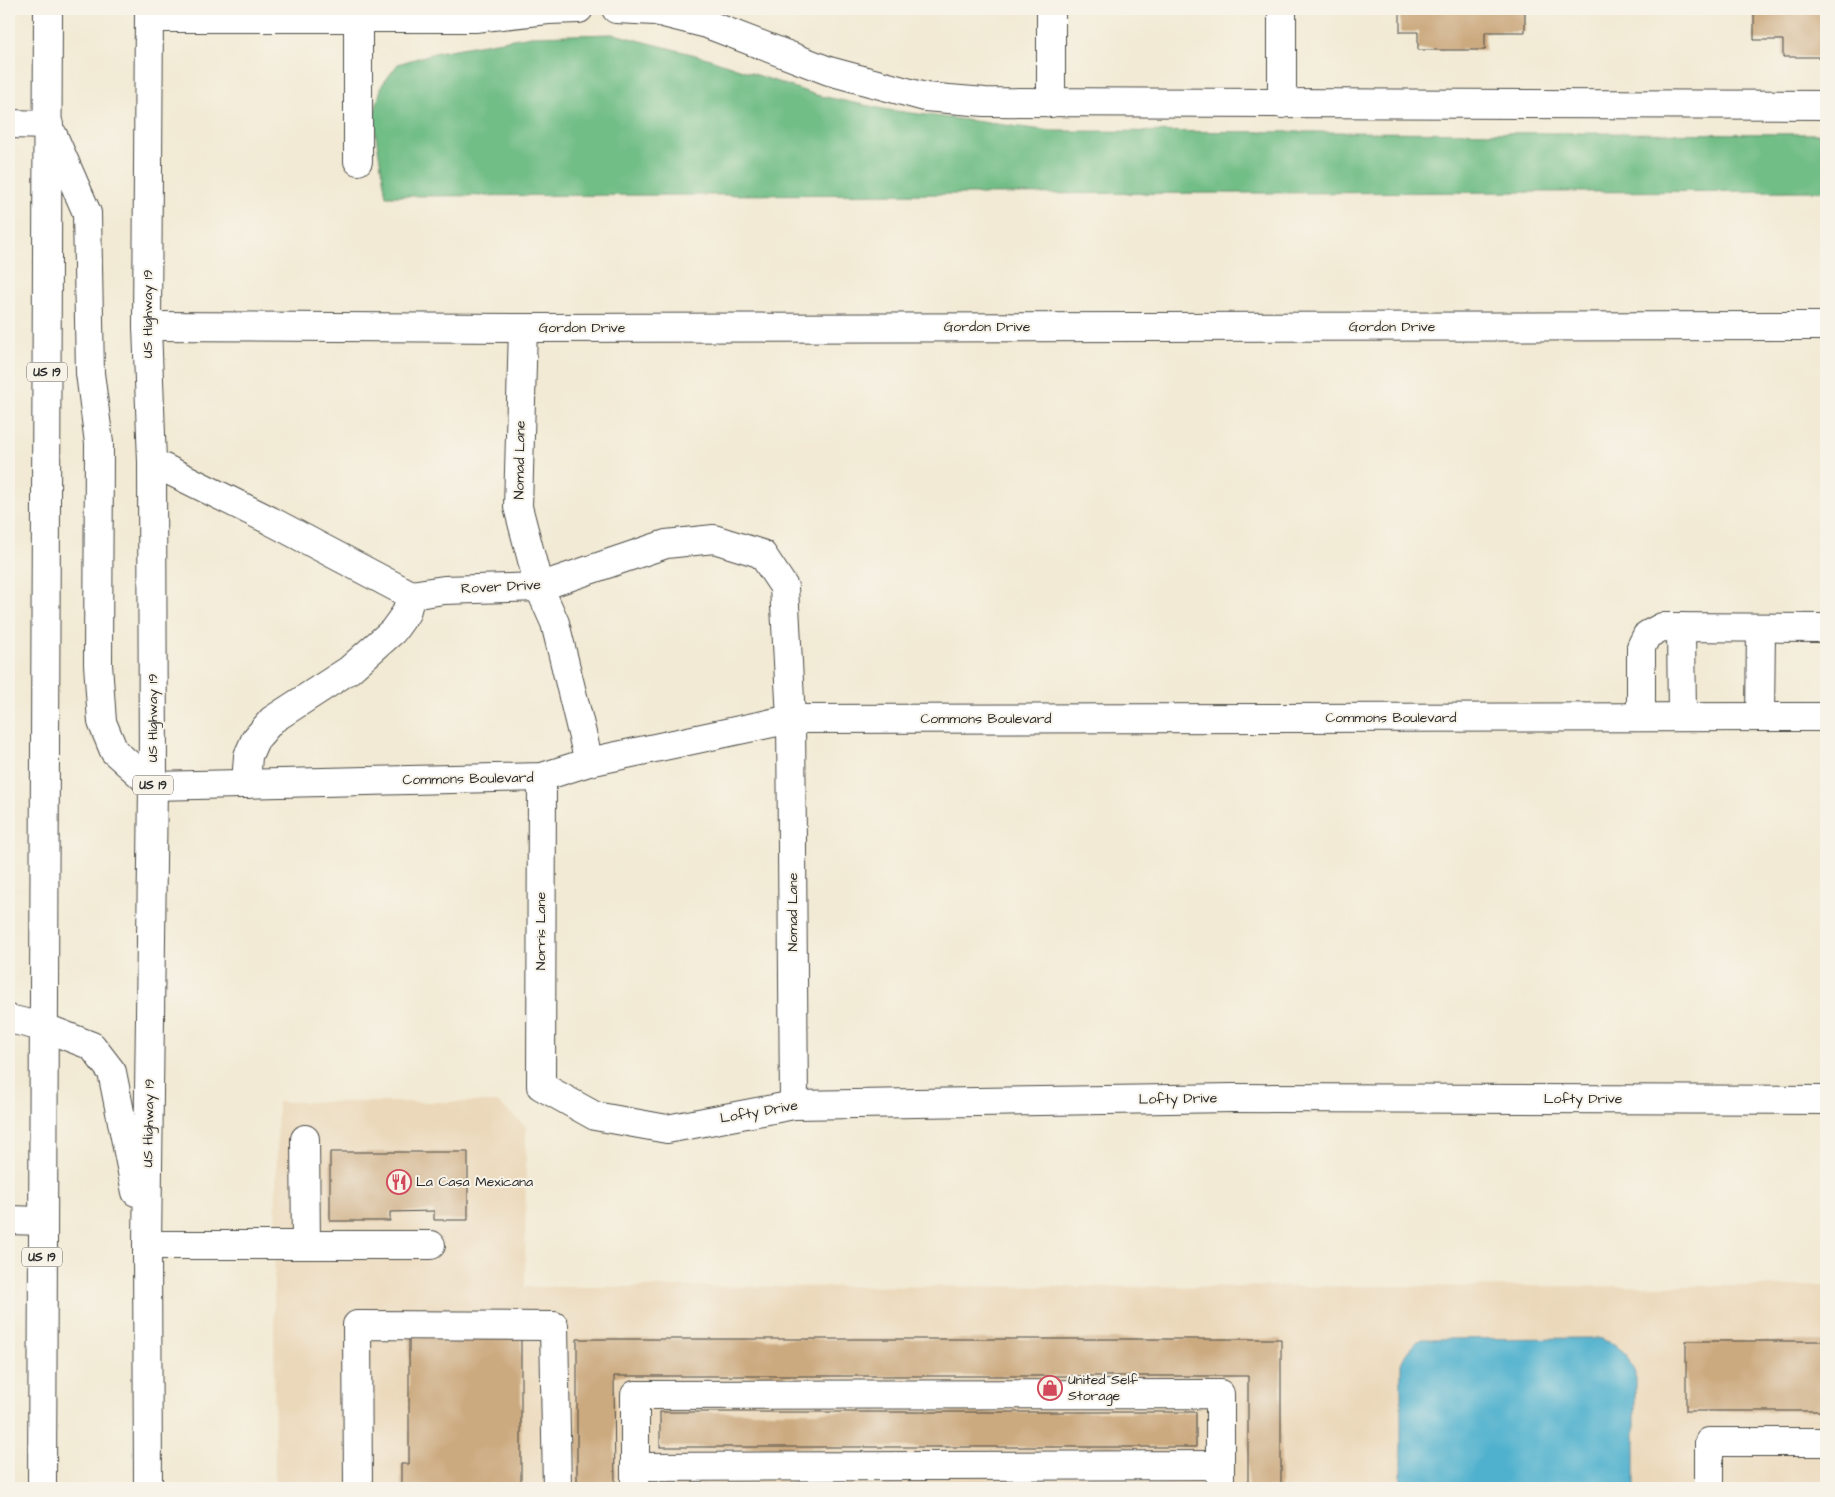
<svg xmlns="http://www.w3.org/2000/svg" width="1835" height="1497" font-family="'Architects Daughter',sans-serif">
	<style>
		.built { fill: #ebd8ba }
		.forest { fill: #72be87; stroke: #4e7459 }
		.water { fill: #4fb1ce; stroke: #3d6e7c }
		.building { fill: #ccaa80 }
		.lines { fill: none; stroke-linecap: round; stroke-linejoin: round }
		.minor-casing { stroke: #494844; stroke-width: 30 }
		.highway-casing { stroke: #494844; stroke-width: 30 }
		.minor { stroke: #fff; stroke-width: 28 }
		.highway { stroke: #fff; stroke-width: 28 }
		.labels { text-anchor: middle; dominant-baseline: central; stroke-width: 4; stroke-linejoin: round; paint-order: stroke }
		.shield { fill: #f7f3e8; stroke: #686764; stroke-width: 1 }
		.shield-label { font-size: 12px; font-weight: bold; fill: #2b2b2b }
		.street-label { font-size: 14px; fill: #2b2b2b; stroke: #f7f3e8 }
		.poi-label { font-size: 14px; fill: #2b2b2b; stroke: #f7f3e8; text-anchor: start }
	</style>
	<rect width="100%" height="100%" fill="#f7f3e8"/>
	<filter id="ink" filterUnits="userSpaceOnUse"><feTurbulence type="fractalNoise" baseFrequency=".02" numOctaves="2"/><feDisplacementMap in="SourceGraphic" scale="10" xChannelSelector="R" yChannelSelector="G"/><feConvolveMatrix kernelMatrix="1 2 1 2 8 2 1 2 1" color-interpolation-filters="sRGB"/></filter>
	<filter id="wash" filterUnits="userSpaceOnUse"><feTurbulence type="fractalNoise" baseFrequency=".0096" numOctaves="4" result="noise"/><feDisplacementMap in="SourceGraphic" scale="20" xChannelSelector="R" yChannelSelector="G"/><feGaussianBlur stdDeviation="1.12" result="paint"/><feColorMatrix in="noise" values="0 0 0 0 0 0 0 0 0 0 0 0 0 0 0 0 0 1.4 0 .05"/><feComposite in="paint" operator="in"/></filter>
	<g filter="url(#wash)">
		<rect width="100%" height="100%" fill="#f2ead4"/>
		<path class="built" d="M278 1102H497L526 1127 525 1287 1826 1286V1488H275L274 1287Z"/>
		<path class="forest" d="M614 34 707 58 816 95 888 110 1051 131 1826 134V191L386 196 373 118 382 85 398 64 438 52 531 36Z"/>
		<path class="water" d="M1598 1338 1614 1344 1626 1354 1635 1373V1488H1401V1364C1405 1353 1411 1346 1421 1339Z"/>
		<g id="blocks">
			<g class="building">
				<path d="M1400 9H1525V32H1485V50H1418V32H1400Z"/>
				<path d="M1754 9H1826V57H1783V40H1754Z"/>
				<path d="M330 1152H468V1220H434V1211L390 1212V1221H330Z"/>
				<path d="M409 1337H521V1488H401V1464H409Z"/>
				<path d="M577 1339H1281V1488H1248V1376H614L615 1488H577Z"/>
				<rect x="1686" y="1341" width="140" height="70"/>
				<rect x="660" y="1412" width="536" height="35"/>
				<path d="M660 1485 1053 1487V1488H660Z"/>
			</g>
		</g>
	</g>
	<g filter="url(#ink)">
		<use href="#blocks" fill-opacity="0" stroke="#494844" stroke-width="1"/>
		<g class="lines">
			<defs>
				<g id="minor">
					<path d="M616 9 655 11 707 24 829 71 925 97 985 102 1826 105"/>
					<path d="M149 18H475L548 10 579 9"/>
					<path d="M1051 103V9"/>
					<path d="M1282 104V9"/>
					<path d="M9 124 49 125"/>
					<path d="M358 161V9"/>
					<path d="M147 326 523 328 1826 326"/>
					<path d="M523 328 518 507 539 587 555 623 589 762"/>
					<path d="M152 462 271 521 411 595 444 590 539 587 666 544 714 539 762 554 784 587 791 719 794 1105"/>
					<path d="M1681 627 1682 717"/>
					<path d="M1641 717V647L1647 635 1662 627 1826 628"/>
					<path d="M1760 717 1761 628"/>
					<path d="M542 777 541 1086 595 1116 667 1129 794 1105 1233 1098 1826 1100"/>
					<path d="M246 784 248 756 255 740 272 720 349 670 393 631 406 613 411 595"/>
					<path d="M153 786 542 777 589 762 791 719 1826 717"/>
					<path d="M9 1019 43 1027"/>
					<path d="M305 1139 306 1245"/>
					<path d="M9 1220 42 1221"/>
					<path d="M147 1245H431"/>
					<path d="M635 1467 1220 1465"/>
					<path d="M358 1488 357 1325 554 1326 557 1488"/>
					<path d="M635 1488V1395L1220 1394V1488"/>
					<path d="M1709 1488V1442H1826"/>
				</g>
				<g id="highway">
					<path d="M53 135 87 213 90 373 99 443 98 664 102 722 114 751 153 786"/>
					<path d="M43 1027 92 1046 112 1072 136 1192"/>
					<path d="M42 1488 48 9"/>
					<path d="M148 1488 147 1245 153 786 152 462 147 326 149 9"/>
				</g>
			</defs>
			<use href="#minor" class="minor-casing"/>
			<use href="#highway" class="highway-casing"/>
			<use href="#minor" class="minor"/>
			<use href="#highway" class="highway"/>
		</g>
	</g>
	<defs>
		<symbol id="restaurant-ring" viewBox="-11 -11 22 22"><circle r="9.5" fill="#f7f3e8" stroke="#d1495b" stroke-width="1.5"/><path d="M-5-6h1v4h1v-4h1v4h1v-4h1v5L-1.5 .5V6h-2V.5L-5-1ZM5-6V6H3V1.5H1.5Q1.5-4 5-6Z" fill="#d1495b"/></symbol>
		<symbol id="shop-ring" viewBox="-11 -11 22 22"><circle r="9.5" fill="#f7f3e8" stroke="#d1495b" stroke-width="1.5"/><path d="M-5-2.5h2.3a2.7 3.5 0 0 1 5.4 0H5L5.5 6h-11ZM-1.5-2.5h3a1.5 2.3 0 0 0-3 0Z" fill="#d1495b"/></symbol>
	</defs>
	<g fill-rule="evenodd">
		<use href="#restaurant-ring" x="385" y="1168" width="28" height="28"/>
		<use href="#shop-ring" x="1036" y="1374" width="28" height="28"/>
	</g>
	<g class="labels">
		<g class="shield">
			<rect x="27" y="362.5" width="40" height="19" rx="4"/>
			<rect x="133" y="775.5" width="40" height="19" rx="4"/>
			<rect x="22" y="1247.5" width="40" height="19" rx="4"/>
		</g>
		<g class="shield-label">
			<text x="47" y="372">US 19</text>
			<text x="153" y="785">US 19</text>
			<text x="42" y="1257">US 19</text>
		</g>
		<g class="street-label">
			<text transform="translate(148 314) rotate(-90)">US Highway 19</text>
			<text x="987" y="327">Gordon Drive</text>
			<text x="1392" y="327">Gordon Drive</text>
			<text x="582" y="328">Gordon Drive</text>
			<text transform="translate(520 460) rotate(-89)">Nomad Lane</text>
			<text transform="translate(501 587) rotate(-3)">Rover Drive</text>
			<text transform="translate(153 718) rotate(-90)">US Highway 19</text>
			<text x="1391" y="718">Commons Boulevard</text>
			<text x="986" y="719">Commons Boulevard</text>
			<text transform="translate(468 779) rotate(-1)">Commons Boulevard</text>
			<text transform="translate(793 912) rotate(-90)">Nomad Lane</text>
			<text transform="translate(541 931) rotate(-90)">Norris Lane</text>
			<text transform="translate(1178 1099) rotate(-1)">Lofty Drive</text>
			<text x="1583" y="1099">Lofty Drive</text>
			<text transform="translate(759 1112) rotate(-10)">Lofty Drive</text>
			<text transform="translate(149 1123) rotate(-89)">US Highway 19</text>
		</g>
		<g class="poi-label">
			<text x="416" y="1182">La Casa Mexicana</text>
			<text x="1068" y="1380">United Self<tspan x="1068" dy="16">Storage</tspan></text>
		</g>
	</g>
	<rect width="1835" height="1497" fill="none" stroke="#f7f3e8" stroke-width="30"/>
</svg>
